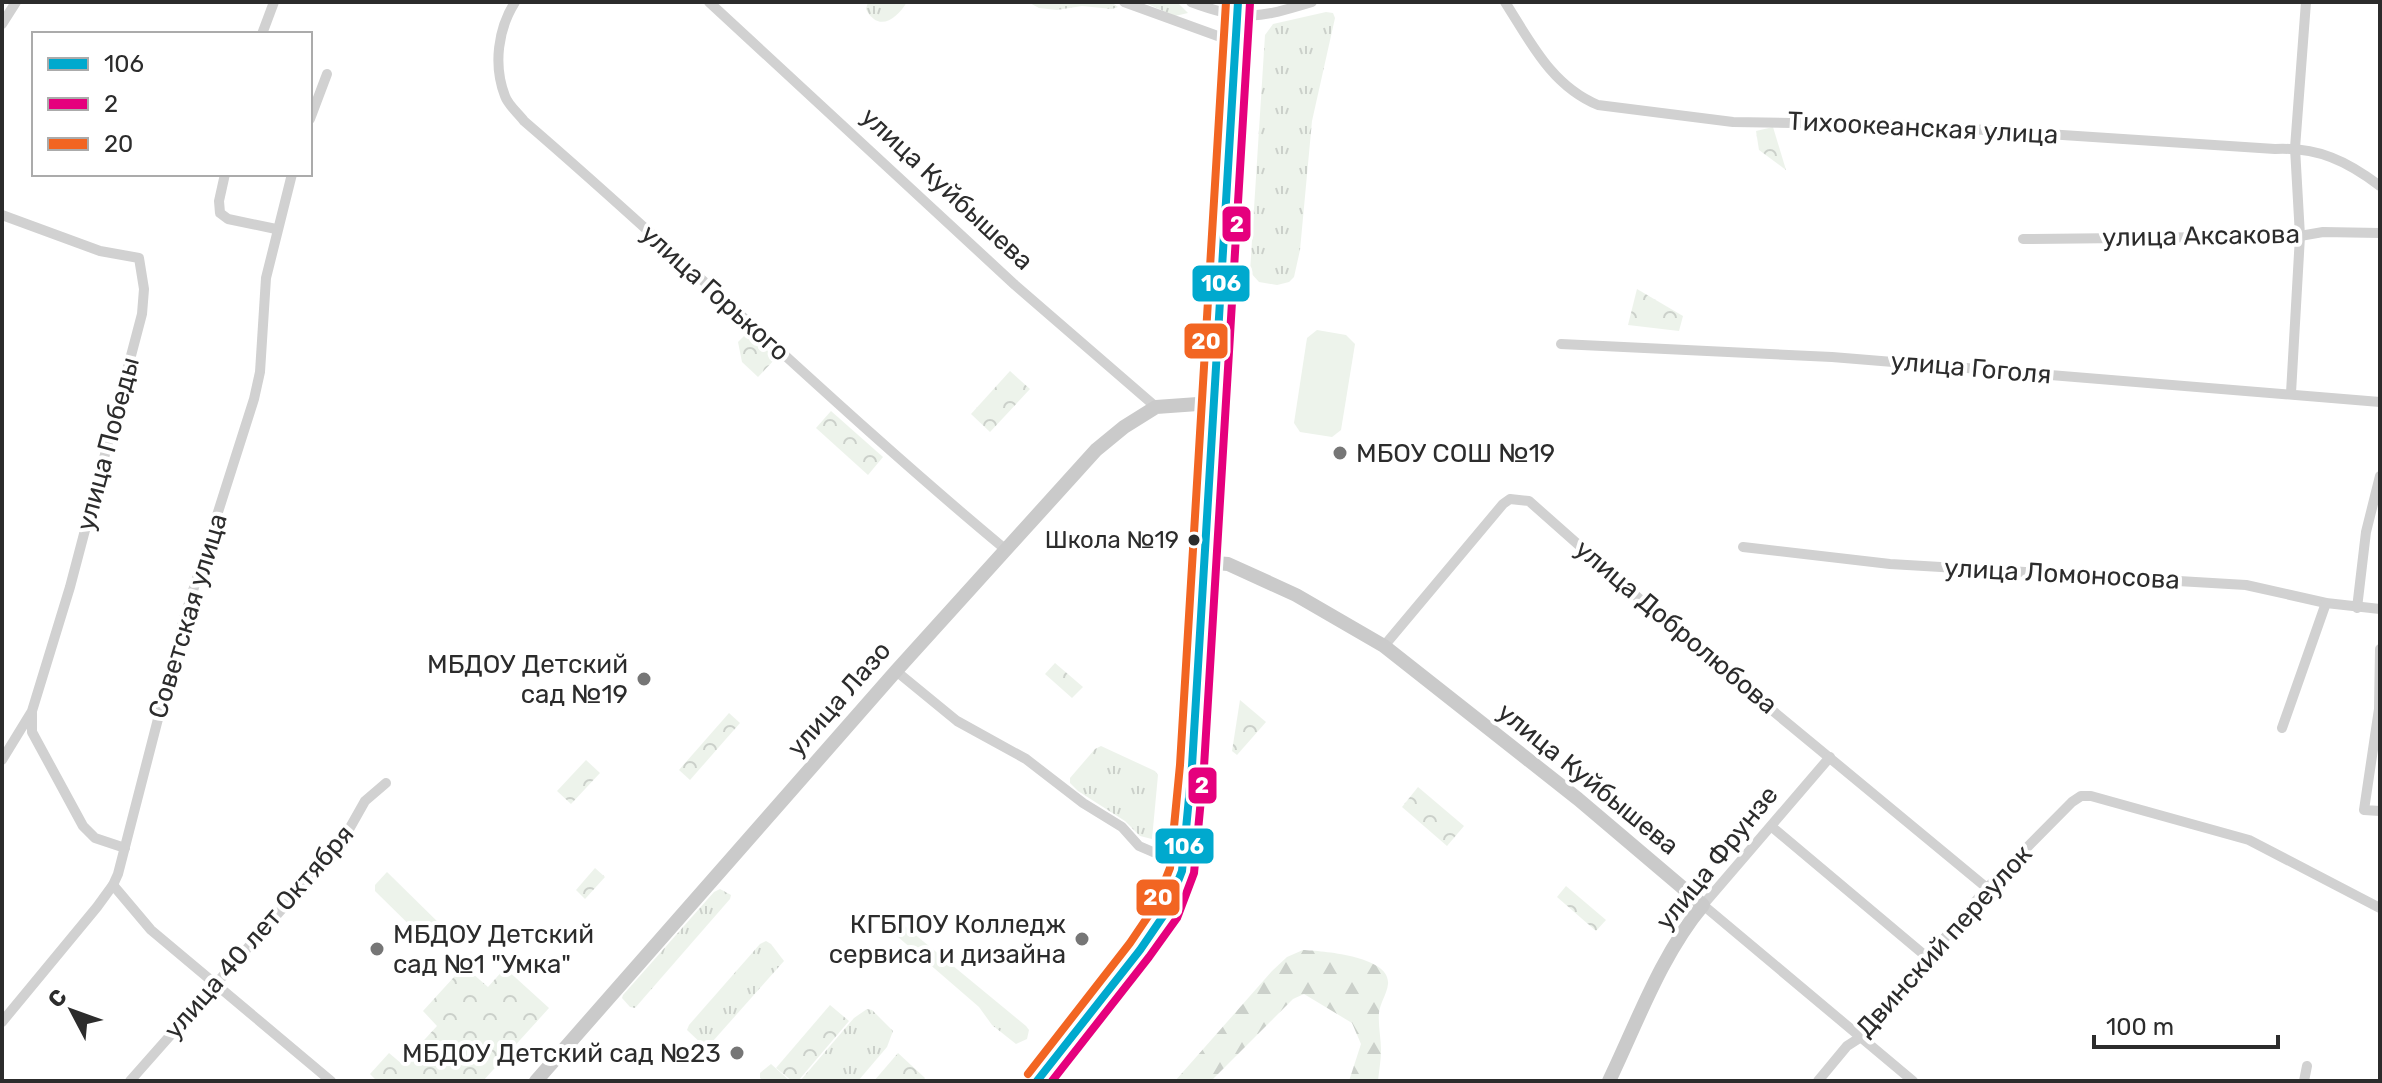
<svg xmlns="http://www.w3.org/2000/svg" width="2382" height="1083" font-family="Rubik,sans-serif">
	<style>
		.grass { fill: url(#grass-tufts) }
		.forest { fill: url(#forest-firs) }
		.park { fill: url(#park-crowns) }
		.pitch { fill: #edf3eb }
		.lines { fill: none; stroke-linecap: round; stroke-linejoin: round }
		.street { stroke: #d1d1d1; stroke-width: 10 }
		.secondary { stroke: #cacaca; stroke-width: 14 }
		.primary { stroke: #c4c4c4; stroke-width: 16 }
		.bus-1-casing { stroke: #fff; stroke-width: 14 }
		.bus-2-casing { stroke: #fff; stroke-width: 14 }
		.bus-3-casing { stroke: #fff; stroke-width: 14 }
		.bus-1 { stroke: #00a9ce; stroke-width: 8 }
		.bus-2 { stroke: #e5007d; stroke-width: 8 }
		.bus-3 { stroke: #f26522; stroke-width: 8 }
		.poi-dot { fill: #767676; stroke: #fff; stroke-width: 3 }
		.bus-dot { fill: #2c2c2c; stroke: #fff; stroke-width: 3 }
		.labels { text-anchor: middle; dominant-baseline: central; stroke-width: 8; stroke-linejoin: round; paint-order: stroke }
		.bus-label { font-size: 24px; fill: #2c2c2c; stroke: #fff; text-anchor: end }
		.street-label { font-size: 26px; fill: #2c2c2c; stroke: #fff }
		.poi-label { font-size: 26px; fill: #2c2c2c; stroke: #fff; text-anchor: end }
		.line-badge { stroke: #fff; stroke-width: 3 }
		.badge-label { font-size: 22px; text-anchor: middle; font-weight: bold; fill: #fff }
	</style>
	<defs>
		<pattern id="grass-tufts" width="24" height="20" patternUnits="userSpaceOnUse" patternTransform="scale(2)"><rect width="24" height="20" fill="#edf3eb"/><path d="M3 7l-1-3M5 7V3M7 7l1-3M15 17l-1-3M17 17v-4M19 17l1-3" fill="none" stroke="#cbd0ca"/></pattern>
		<pattern id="forest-firs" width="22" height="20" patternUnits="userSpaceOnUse" patternTransform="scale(2)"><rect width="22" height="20" fill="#edf3eb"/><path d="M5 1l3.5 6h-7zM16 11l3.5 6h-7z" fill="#cbd0ca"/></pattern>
		<pattern id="park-crowns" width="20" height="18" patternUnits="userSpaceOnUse" patternTransform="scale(2)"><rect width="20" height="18" fill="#edf3eb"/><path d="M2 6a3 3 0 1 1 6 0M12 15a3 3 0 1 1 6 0" fill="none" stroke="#cbd0ca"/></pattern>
	</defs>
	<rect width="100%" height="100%" fill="#fff"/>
	<g class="grass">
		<path d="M868 2H907C897 19 878 33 866 9Z"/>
		<path d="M1028 2H1111L1118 7 1112 9 1082 6 1057 10 1039 8Z"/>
		<path d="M1143 2H1177L1188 13 1175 16Z"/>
		<path d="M1326 12 1333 13 1335 18 1312 121 1300 250 1294 277 1289 282 1277 285 1259 282 1250 272 1265 35 1273 24Z"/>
		<path d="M1101 746 1155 771 1158 775 1152 839 1140 836 1125 821 1078 791 1070 783V778L1095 749Z"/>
		<path d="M720 889 731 895 730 899 635 1008 630 1007 622 998 623 995 714 892Z"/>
		<path d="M901 923 1026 1026 1029 1030 1027 1039 1016 1044 992 1025 979 1007 890 930 892 926Z"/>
		<path d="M766 941 771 944 784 961 713 1041 704 1046 687 1030 689 1025 760 944Z"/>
		<path d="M867 1009 872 1010 893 1031 887 1047 858 1081H800L854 1018Z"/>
		<path d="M771 1064 790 1081H764L760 1078V1073Z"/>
	</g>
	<path class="forest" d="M1303 950C1322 951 1391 956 1388 984 1387 994 1380 1003 1379 1013 1378 1026 1381 1038 1381 1050 1381 1060 1379 1071 1378 1081H1349L1361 1044 1352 1023 1304 994 1293 999 1211 1081H1175L1272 971 1287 957Z"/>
	<g class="park">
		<path d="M1773 127 1786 170 1759 150 1756 131Z"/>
		<path d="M1637 289 1683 316 1679 331 1628 325Z"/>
		<path d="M747 333 776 358 758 377 742 362 738 342Z"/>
		<path d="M1010 371 1030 389 990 432 971 414Z"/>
		<path d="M831 411 883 457 868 475 816 428Z"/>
		<path d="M1055 663 1083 687 1072 698 1045 674Z"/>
		<path d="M1240 700 1266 722 1237 755 1232 751Z"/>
		<path d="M729 713 740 723 690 780 679 770Z"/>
		<path d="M586 760 600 773 571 804 557 791Z"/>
		<path d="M1418 787 1464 826 1447 846 1402 807Z"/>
		<path d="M595 868 605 877 585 899 576 890Z"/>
		<path d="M1566 886 1606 920 1596 931 1557 897Z"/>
		<path d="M464 966 488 987 505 968 549 1008 483 1081H377L370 1074 389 1053 402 1064 437 1026 423 1011Z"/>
		<path d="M830 1005 849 1021 798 1081H792L776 1068Z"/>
		<path d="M898 1053 925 1078 923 1081H874Z"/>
	</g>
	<g class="pitch">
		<path d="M1317 330 1346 335 1355 344 1341 430 1332 437 1300 432 1294 423 1307 338Z"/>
		<path d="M387 872 447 931 432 947 375 891V885Z"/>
	</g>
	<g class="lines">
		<g class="street">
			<path d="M515 2C498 29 493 65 505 96 508 105 518 113 524 121 687 261 840 412 1005 549"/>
			<path d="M709 2 1015 285 1156 407"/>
			<path d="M1124 2 1237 43"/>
			<path d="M1191 2C1244 22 1259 18 1312 2"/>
			<path d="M1505 2C1531 43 1552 86 1598 105L1733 122 1910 125 2275 149C2318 147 2347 161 2380 186"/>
			<path d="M2 24 16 2"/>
			<path d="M262 34 274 2"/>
			<path d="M310 119 327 74"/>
			<path d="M225 174 219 201 220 213 228 219 276 229"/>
			<path d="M2 215 100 251 139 258 144 289 142 314 70 587 32 711 2 760"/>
			<path d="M2023 239 2300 236 2323 232 2380 233"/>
			<path d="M1561 344 1832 357 2380 402"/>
			<path d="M2291 393 2300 236 2295 148 2306 2"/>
			<path d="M1743 547 1890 564 2246 585 2326 603 2380 609"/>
			<path d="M2357 608 2366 532 2380 476"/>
			<path d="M1384 646 1503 504 1510 499 1529 501 1669 625 1987 888"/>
			<path d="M2380 649 2379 709 2364 810 2380 811"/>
			<path d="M896 671 957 721 1026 759 1083 803 1122 827 1139 846 1153 852 1184 858"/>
			<path d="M32 713V732L83 826 95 838 125 848"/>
			<path d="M2282 728 2326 603"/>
			<path d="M1830 757 1703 905 1913 1081"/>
			<path d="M1772 827 1928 958"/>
			<path d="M113 885 151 930 331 1081"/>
			<path d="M2 1022 97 907 113 885 118 874 183 622 254 399 260 372 266 278 292 174"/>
			<path d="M130 1081 343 840 365 801 386 783"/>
			<path d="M1818 1081 1847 1046 1861 1037 1987 888 2072 802 2081 796H2091L2249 840 2380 908"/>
			<path d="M2304 1081 2307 1066"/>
		</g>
		<g class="secondary">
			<path d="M1204 562 1228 564 1296 595 1384 646 1578 799 1703 905C1661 955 1637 1023 1609 1081"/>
			<path d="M536 1081 896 671 1096 450 1124 427 1156 407 1212 403"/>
		</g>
		<path class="primary" d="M1037 1081 1140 950 1166 912 1182 871 1192 766 1212 403 1238 2"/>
		<defs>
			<path id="bus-1" d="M1037 1081 1140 950 1166 912 1182 871 1192 766 1238 2"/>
			<path id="bus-2" d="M1052 1081 1149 957 1177 918 1194 873 1204 767 1250 3"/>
			<path id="bus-3" d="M1028 1074 1130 943 1155 906 1170 868 1180 765 1226 2"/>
		</defs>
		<use href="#bus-1" class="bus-1-casing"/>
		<use href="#bus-2" class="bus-2-casing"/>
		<use href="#bus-3" class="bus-3-casing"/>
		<use href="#bus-1" class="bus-1"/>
		<use href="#bus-2" class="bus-2"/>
		<use href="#bus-3" class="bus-3"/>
	</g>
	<g class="poi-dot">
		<circle cx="1340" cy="453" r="8"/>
		<circle cx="644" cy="679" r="8"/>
		<circle cx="1082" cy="939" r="8"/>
		<circle cx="377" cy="949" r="8"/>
		<circle cx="737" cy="1053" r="8"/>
	</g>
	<circle class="bus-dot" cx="1194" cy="540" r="7"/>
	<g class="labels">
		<g class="bus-label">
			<text x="1179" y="540">Школа №19</text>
		</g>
		<g class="street-label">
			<text transform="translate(1923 128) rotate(3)">Тихоокеанская улица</text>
			<text transform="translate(947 189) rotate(43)">улица Куйбышева</text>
			<text transform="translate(2201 236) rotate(-1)">улица Аксакова</text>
			<text transform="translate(715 293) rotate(42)">улица Горького</text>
			<text transform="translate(1971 368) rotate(5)">улица Гоголя</text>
			<text transform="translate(108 444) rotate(-75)">улица Победы</text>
			<text transform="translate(2062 574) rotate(3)">улица Ломоносова</text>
			<text transform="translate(188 616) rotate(-73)">Советская улица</text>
			<text transform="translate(1676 627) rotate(40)">улица Добролюбова</text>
			<text transform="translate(839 699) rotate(-49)">улица Лазо</text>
			<text transform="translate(1588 779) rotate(39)">улица Куйбышева</text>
			<text transform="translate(1717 858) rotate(-51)">улица Фрунзе</text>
			<text transform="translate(259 932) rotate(-49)">улица 40 лет Октября</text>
			<text transform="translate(1944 941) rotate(-48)">Двинский переулок</text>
		</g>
		<g class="poi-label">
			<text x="1356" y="453" text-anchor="start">МБОУ СОШ №19</text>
			<text x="628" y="664">МБДОУ Детский<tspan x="628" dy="30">сад №19</tspan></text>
			<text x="1066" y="924">КГБПОУ Колледж<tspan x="1066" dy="30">сервиса и дизайна</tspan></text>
			<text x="393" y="934" text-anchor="start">МБДОУ Детский<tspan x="393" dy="30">сад №1 "Умка"</tspan></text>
			<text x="721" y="1053">МБДОУ Детский сад №23</text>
		</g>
	</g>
	<g class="line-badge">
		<rect x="1221" y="205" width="31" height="38" rx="8" fill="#e5007d"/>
		<rect x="1191" y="264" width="60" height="39" rx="8" fill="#00a9ce"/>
		<rect x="1183" y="322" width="46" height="38" rx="8" fill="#f26522"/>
		<rect x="1187" y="766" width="31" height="39" rx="8" fill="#e5007d"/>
		<rect x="1154" y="827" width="61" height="38" rx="8" fill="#00a9ce"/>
		<rect x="1135" y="878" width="46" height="39" rx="8" fill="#f26522"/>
	</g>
	<g class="badge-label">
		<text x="1237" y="232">2</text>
		<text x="1221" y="291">106</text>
		<text x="1206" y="349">20</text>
		<text x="1202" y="793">2</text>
		<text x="1184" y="854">106</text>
		<text x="1158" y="905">20</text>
	</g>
	<rect width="2382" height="1083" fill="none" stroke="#2c2c2c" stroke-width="8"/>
	<rect x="32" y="32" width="280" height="144" fill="#ffffff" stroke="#ababab" stroke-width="2"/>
	<rect x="48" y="58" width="40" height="12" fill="#00a9ce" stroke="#ababab" stroke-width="2"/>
	<text x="104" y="72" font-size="24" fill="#2c2c2c">106</text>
	<rect x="48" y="98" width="40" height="12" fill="#e5007d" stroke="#ababab" stroke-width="2"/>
	<text x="104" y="112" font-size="24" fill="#2c2c2c">2</text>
	<rect x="48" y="138" width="40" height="12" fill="#f26522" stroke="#ababab" stroke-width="2"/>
	<text x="104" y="152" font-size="24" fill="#2c2c2c">20</text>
	<g transform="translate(72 1011) rotate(311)" stroke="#ffffff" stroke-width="6" paint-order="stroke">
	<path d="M0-6L14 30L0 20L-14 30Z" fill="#2c2c2c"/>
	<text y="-12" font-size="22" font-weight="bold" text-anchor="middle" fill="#2c2c2c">С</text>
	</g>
	<path d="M2094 1035v12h184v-12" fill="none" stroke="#2c2c2c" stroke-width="4"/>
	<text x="2106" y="1035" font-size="24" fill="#2c2c2c" stroke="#ffffff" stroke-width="6" paint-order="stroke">100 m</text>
</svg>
